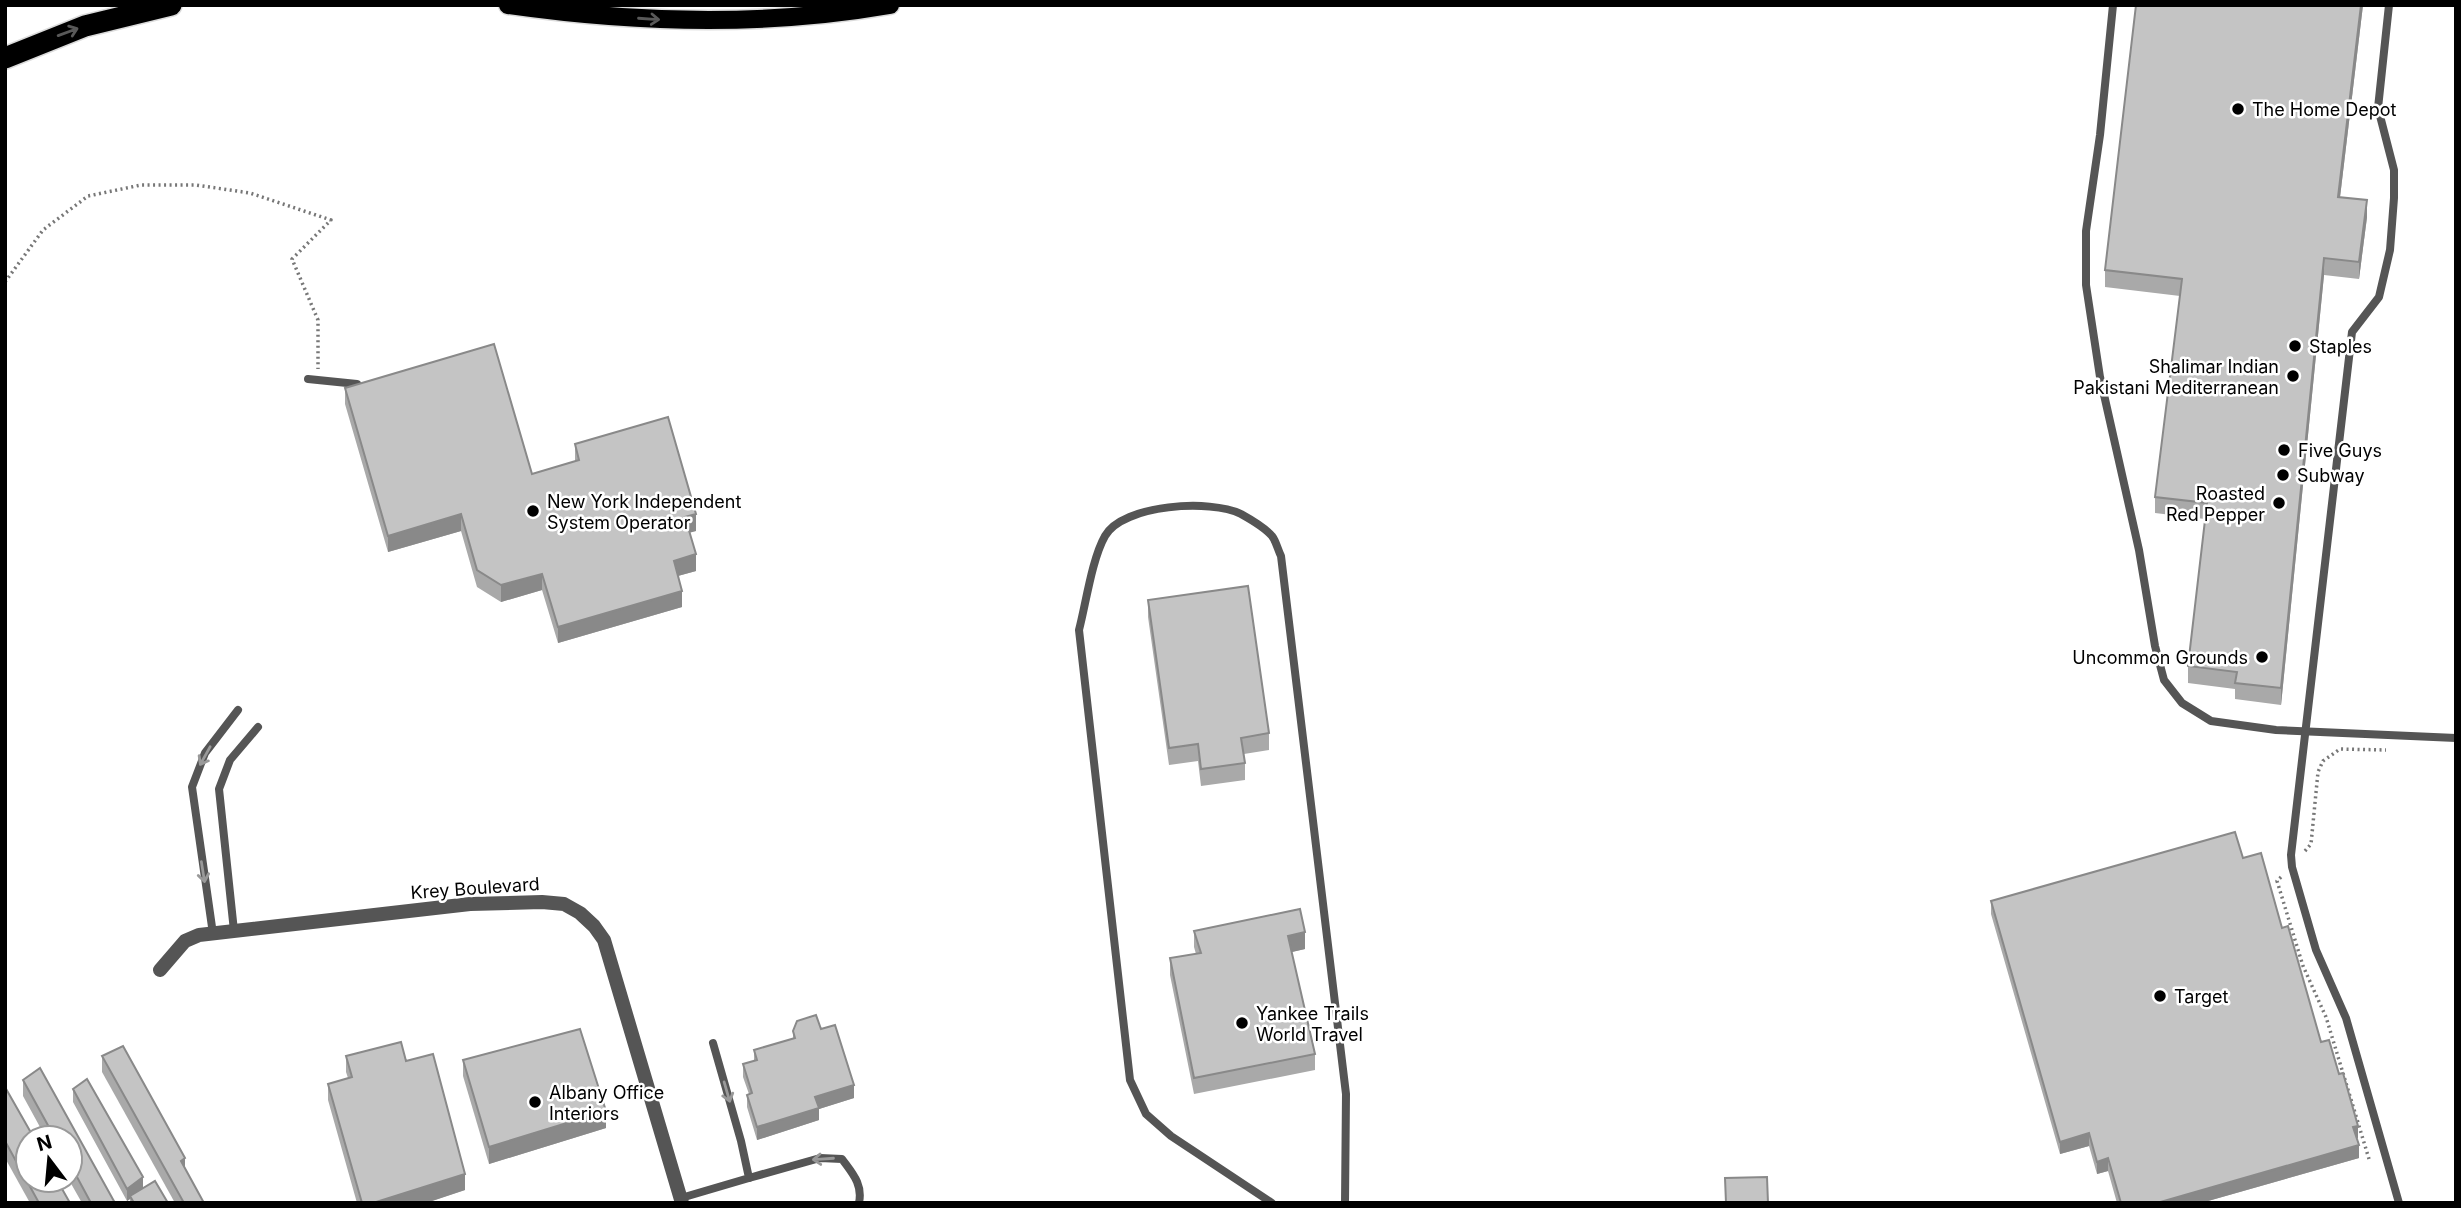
<svg xmlns="http://www.w3.org/2000/svg" width="2461" height="1208" font-family="Inter,sans-serif">
	<style>
		.lines { fill: none; stroke-linecap: round; stroke-linejoin: round }
		.primary-casing { stroke: #dbdbdb; stroke-width: 21 }
		.motorway-casing { stroke: #dbdbdb; stroke-width: 24 }
		.path { stroke: #777; stroke-width: 3.5; stroke-dasharray: 2 3.5; stroke-linecap: butt }
		.service { stroke: #555; stroke-width: 8 }
		.minor { stroke: #555; stroke-width: 14 }
		.primary { stroke: #000; stroke-width: 18 }
		.motorway { stroke: #000; stroke-width: 21 }
		.wall { fill: #a9a9a9 }
		.shaded-wall { fill: #898989 }
		.building { fill: #c4c4c4; stroke: #898989; stroke-width: 2 }
		.oneway { stroke: #595959 }
		.oneway2 { stroke: #999 }
		.poi-dot { fill: #000; stroke: #fff; stroke-width: 2.5 }
		.labels { text-anchor: middle; dominant-baseline: central; stroke-width: 5; stroke-linejoin: round; paint-order: stroke }
		.poi-label { font-size: 18px; fill: #000; stroke: #fff; text-anchor: start }
		.street-label { font-size: 18px; fill: #000; stroke: #fff }
	</style>
	<rect width="100%" height="100%" fill="#fff"/>
	<g class="lines">
		<defs>
			<path id="primary" d="M508 5C634 23 764 27 890 5"/>
			<path id="motorway" d="M5 58 85 26 171 5"/>
		</defs>
		<use href="#primary" class="primary-casing"/>
		<use href="#motorway" class="motorway-casing"/>
		<g class="path">
			<path d="M5 282 43 230 88 196 141 185H196L250 193 331 220 292 259 318 320V369"/>
			<path d="M2305 851 2311 844 2318 772 2323 761 2340 749 2386 750"/>
			<path d="M2281 877 2277 881 2303 966 2326 1017 2369 1159"/>
		</g>
		<g class="service">
			<path d="M2113 5 2100 135 2086 231V285L2100 377 2139 550 2155 646 2164 680 2182 703 2211 721 2276 730 2456 738"/>
			<path d="M2389 5 2378 108 2394 170V198L2390 250 2379 297 2352 332 2291 855 2292 867 2316 950 2346 1018 2399 1203"/>
			<path d="M308 379 357 384"/>
			<path d="M234 931 219 789 230 760 258 727"/>
			<path d="M213 934 192 787 205 753 238 710"/>
			<path d="M749 1178 820 1158 842 1159C852 1173 863 1184 859 1203"/>
			<path d="M681 1198 749 1178 741 1141 713 1043"/>
			<path d="M1272 1203 1171 1136 1146 1114 1130 1080 1079 630C1086 603 1092 559 1105 536 1123 504 1211 499 1241 514 1250 519 1266 529 1272 536 1276 541 1278 550 1281 556L1346 1094 1345 1203"/>
		</g>
		<path class="minor" d="M160 970 185 941 199 935 470 904 542 902 564 904 580 913 594 926 604 940 682 1203"/>
		<use href="#primary" class="primary"/>
		<use href="#motorway" class="motorway"/>
	</g>
	<g class="wall">
		<path d="M2136 5H2363L2340 197 2367 217 2359 279 2324 275 2281 705 2235 699V689L2188 683V666L2205 519 2155 513V497L2180 296 2105 287V270Z"/>
		<path d="M345 388 532 474 575 462V444L696 531 690 532 696 571 678 576 682 607 558 643 542 590 501 602 477 587 461 531 388 552 345 404Z"/>
		<path d="M1148 600 1269 733V750L1244 754 1245 763V780L1201 786 1198 761 1169 765 1148 617Z"/>
		<path d="M2243 858 2282 928 2321 1042 2358 1138H2357L2359 1158 2201 1203H2117L2108 1171 2097 1174 2089 1146 2060 1154 1991 914V901Z"/>
		<path d="M1194 931 1305 949 1291 952 1315 1054V1070L1194 1094 1170 975V958L1196 954 1194 947Z"/>
		<path d="M821 1029 854 1098 819 1109V1120L757 1140 747 1107V1095L749 1094 743 1077V1064L754 1061V1050L793 1039V1031Z"/>
		<path d="M102 1056 185 1170 204 1203H175L102 1072Z"/>
		<path d="M346 1056 406 1061 465 1190 426 1203H357L328 1100V1084L348 1078 346 1072Z"/>
		<path d="M463 1060 606 1128 489 1164 463 1076Z"/>
		<path d="M40 1068 115 1203H82L69 1180 70 1138H46L23 1096V1080Z"/>
		<path d="M5 1087 70 1203H30L5 1158Z"/>
		<path d="M73 1089 143 1189 168 1203H130V1199L127 1201 73 1102Z"/>
	</g>
	<g class="shaded-wall">
		<path d="M2361 5H2363L2338 214V197Z"/>
		<path d="M2367 200V217L2359 279V262Z"/>
		<path d="M2324 258V275L2281 705V688Z"/>
		<path d="M461 514V531L388 552V536Z"/>
		<path d="M696 514V531L685 534V517Z"/>
		<path d="M696 554V571L674 577V561Z"/>
		<path d="M542 574V590L501 602V585Z"/>
		<path d="M682 591V607L558 643V627Z"/>
		<path d="M1305 932V949L1288 953V936Z"/>
		<path d="M854 1085V1098L819 1109V1120L757 1140V1127L815 1097Z"/>
		<path d="M606 1111V1128L489 1164V1147Z"/>
		<path d="M2358 1126V1138L2353 1139V1127Z"/>
		<path d="M2089 1133V1146L2060 1154V1142Z"/>
		<path d="M2359 1145V1158L2201 1203H2157Z"/>
		<path d="M185 1158V1175L181 1161Z"/>
		<path d="M2108 1158V1171L2097 1174V1162Z"/>
		<path d="M465 1174V1190L426 1203H373Z"/>
		<path d="M143 1177V1190L130 1196V1199L127 1201V1189Z"/>
	</g>
	<g class="building">
		<path d="M2136 5H2361L2338 197 2367 200 2359 262 2324 258 2281 688 2235 683 2237 672 2188 666 2207 503 2155 497 2182 279 2105 270Z"/>
		<path d="M494 344 532 474 579 460 575 444 668 417 696 514 685 517 696 554 674 561 682 591 558 627 542 574 501 585 477 570 461 514 388 536 345 388Z"/>
		<path d="M1248 586 1269 733 1241 738 1245 763 1201 769 1198 744 1169 748 1148 600Z"/>
		<path d="M2235 832 2243 858 2261 853 2282 928 2288 926 2321 1042 2329 1040 2339 1074 2343 1073 2358 1126 2353 1127 2359 1145 2157 1203H2121L2108 1158 2097 1162 2089 1133 2060 1142 1991 901Z"/>
		<path d="M1300 909 1305 932 1288 936 1315 1054 1194 1078 1170 958 1201 953 1194 931Z"/>
		<path d="M816 1015 821 1029 835 1025 854 1085 815 1097 819 1108 757 1127 747 1095 752 1093 743 1064 757 1060 754 1050 795 1038 793 1031 797 1021Z"/>
		<path d="M580 1029 606 1111 489 1147 463 1060Z"/>
		<path d="M401 1042 406 1061 433 1054 465 1174 373 1203H362L328 1084 352 1077 346 1056Z"/>
		<path d="M123 1046 185 1158 181 1161 204 1203H184L102 1056Z"/>
		<path d="M40 1068 115 1203H91L70 1164V1138H55L23 1080Z"/>
		<path d="M87 1079 143 1177 127 1189 73 1089Z"/>
		<path d="M5 1087 34 1138H28V1180H57L70 1203H39L5 1141Z"/>
		<path d="M1767 1177 1768 1203H1726L1725 1178Z"/>
		<path d="M155 1181 168 1203H134L130 1196Z"/>
	</g>
	<defs><path id="oneway-shaft" d="M-6 0H5M1.5-3L5.5 0L1.5 3" fill="none" stroke-width="1.6" stroke-linecap="round" stroke-linejoin="round" transform="scale(1.75)"/></defs>
	<g class="oneway">
		<use href="#oneway-shaft" transform="translate(649 19) rotate(4)"/>
		<use href="#oneway-shaft" transform="translate(68 32) rotate(-20)"/>
	</g>
	<g class="oneway2">
		<use href="#oneway-shaft" transform="translate(205 756) rotate(119)"/>
		<use href="#oneway-shaft" transform="translate(203 872) rotate(81)"/>
		<use href="#oneway-shaft" transform="translate(727 1092) rotate(74)"/>
		<use href="#oneway-shaft" transform="translate(823 1159) rotate(176)"/>
	</g>
	<g class="poi-dot">
		<circle cx="2238" cy="109" r="7"/>
		<circle cx="2295" cy="346" r="7"/>
		<circle cx="2293" cy="376" r="7"/>
		<circle cx="2284" cy="450" r="7"/>
		<circle cx="2283" cy="475" r="7"/>
		<circle cx="2279" cy="503" r="7"/>
		<circle cx="533" cy="511" r="7"/>
		<circle cx="2262" cy="657" r="7"/>
		<circle cx="2160" cy="996" r="7"/>
		<circle cx="1242" cy="1023" r="7"/>
		<circle cx="535" cy="1102" r="7"/>
	</g>
	<g class="labels">
		<g class="poi-label">
			<text x="2252" y="109">The Home Depot</text>
			<text x="2309" y="346">Staples</text>
			<text x="2279" y="366" text-anchor="end">Shalimar Indian<tspan x="2279" dy="21">Pakistani Mediterranean</tspan></text>
			<text x="2298" y="450">Five Guys</text>
			<text x="2297" y="475">Subway</text>
			<text x="2265" y="493" text-anchor="end">Roasted<tspan x="2265" dy="21">Red Pepper</tspan></text>
			<text x="547" y="501">New York Independent<tspan x="547" dy="21">System Operator</tspan></text>
			<text x="2248" y="657" text-anchor="end">Uncommon Grounds</text>
			<text x="2174" y="996">Target</text>
			<text x="1256" y="1013">Yankee Trails<tspan x="1256" dy="21">World Travel</tspan></text>
			<text x="549" y="1092">Albany Office<tspan x="549" dy="21">Interiors</tspan></text>
		</g>
		<g class="street-label">
			<text transform="translate(475 888) rotate(-4)">Krey Boulevard</text>
		</g>
	</g>
	<rect width="2461" height="1208" fill="none" stroke="#000000" stroke-width="14"/>
	<g transform="translate(49 1159) rotate(344)"><circle r="33" fill="#ffffff" stroke="#999999" stroke-width="2"/>
	<path d="M0-5L12 26L0 18L-12 26Z" fill="#000000"/>
	<text y="-10" font-size="19" font-weight="bold" text-anchor="middle" fill="#000000">N</text>
	</g>
</svg>
